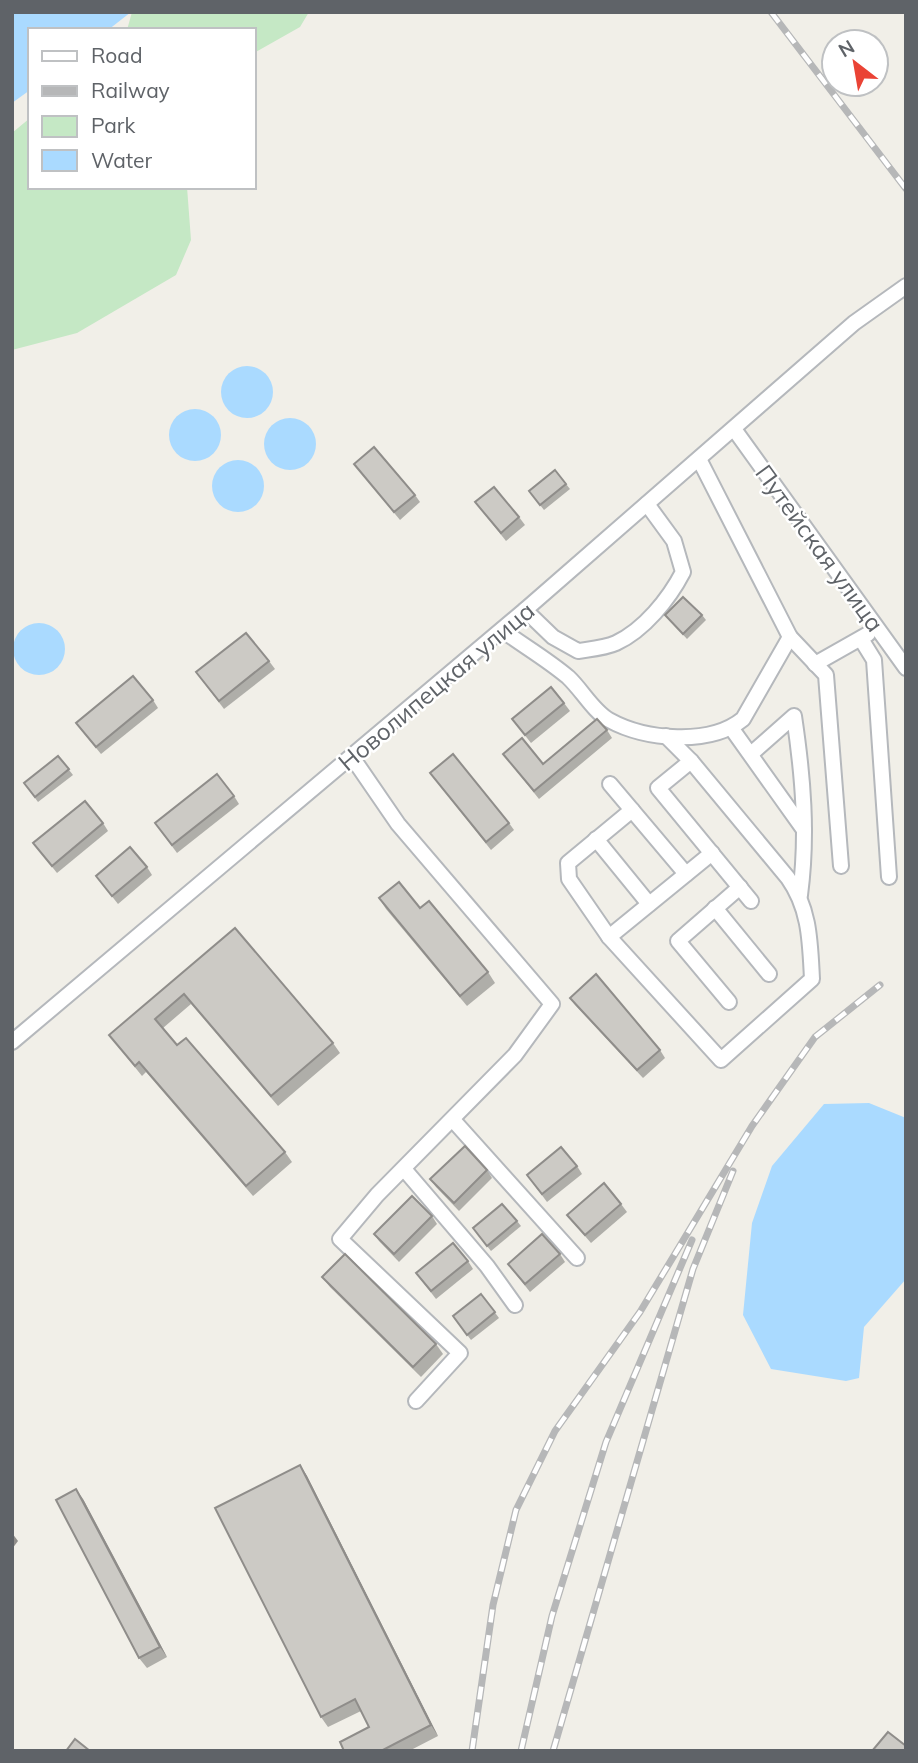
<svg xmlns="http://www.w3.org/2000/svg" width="918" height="1763" font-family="Mulish,sans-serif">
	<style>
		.green { fill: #c5e8c5 }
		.water { fill: #aadaff }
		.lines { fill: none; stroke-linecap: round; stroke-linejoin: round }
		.minor-casing { stroke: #b5b8bc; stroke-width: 18 }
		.minor { stroke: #fff; stroke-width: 14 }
		.rail-casing { stroke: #b6b7b8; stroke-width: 7 }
		.rail { stroke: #fff; stroke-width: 4.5; stroke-dasharray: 13; stroke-linecap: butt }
		.wall { fill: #afaea9 }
		.shaded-wall { fill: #8f8d8a }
		.building { fill: #cccac5; stroke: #8f8d8a; stroke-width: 2 }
		.labels { text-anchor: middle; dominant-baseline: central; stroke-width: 5; stroke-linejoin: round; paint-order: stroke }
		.street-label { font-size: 24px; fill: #5f6368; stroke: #fff }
	</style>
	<rect width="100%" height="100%" fill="#f1efe8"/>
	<g class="green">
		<path d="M132 12H309L300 27 254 53V30H127Z"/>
		<path d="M30 118V187H187L191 240 176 275 77 333 12 350V133Z"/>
	</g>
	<g class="water">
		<path d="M12 12H131L108 30H30V90L12 103Z"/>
		<circle cx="247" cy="392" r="26"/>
		<circle cx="195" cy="435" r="26"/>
		<circle cx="290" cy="444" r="26"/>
		<circle cx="238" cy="486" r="26"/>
		<circle cx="39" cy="649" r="26"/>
		<path d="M869 1103 906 1118V1279L864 1327 859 1378 846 1381 771 1369 743 1315 752 1223 772 1166 824 1104Z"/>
	</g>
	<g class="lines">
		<defs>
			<g id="minor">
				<path d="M734 429 906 668"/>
				<path d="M699 459 790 637 826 675 841 866"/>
				<path d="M525 610 553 637 578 651C591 649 605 648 616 643 644 630 669 599 683 572L674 541 647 504"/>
				<path d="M502 630C524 646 548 660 568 677 582 690 593 711 609 720 645 740 710 746 743 719L790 637"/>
				<path d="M861 639 874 660 889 877"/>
				<path d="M815 664 868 634"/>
				<path d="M732 729 804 830"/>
				<path d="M751 754 794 716C803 776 808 835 800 895"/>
				<path d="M352 757 398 824 552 1004 515 1055 377 1195 340 1239 460 1353 416 1401"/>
				<path d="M691 761 658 788 751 901"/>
				<path d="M610 784 686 874"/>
				<path d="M632 810 568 863 569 879 609 937 721 1060 812 979C810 942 810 909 788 878L691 761 666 736"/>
				<path d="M596 839 649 904"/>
				<path d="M715 908 769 974"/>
				<path d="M609 937 712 853"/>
				<path d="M729 1002 678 941 740 887"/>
				<path d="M12 1042 525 610 854 323 906 286"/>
				<path d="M453 1120 577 1258"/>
				<path d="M404 1169 487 1266 515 1305"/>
			</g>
		</defs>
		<use href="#minor" class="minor-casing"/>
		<use href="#minor" class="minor"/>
		<defs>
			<g id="rail">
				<path d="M771 12 906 189"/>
				<path d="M472 1751 493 1605 516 1510 555 1431 640 1312 752 1126 815 1037 880 985"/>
				<path d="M521 1751 552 1616 606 1442 692 1240"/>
				<path d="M553 1751 693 1269 733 1171"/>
			</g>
		</defs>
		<use href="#rail" class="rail-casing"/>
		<use href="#rail" class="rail"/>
	</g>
	<g class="wall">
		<path d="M354 464 415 495 420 502 400 520Z"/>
		<path d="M566 484 570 489 544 510 529 491Z"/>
		<path d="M475 502 519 517 525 525 506 541Z"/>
		<path d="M665 615H702L706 620 687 639Z"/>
		<path d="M269 661 275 669 224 709 196 672Z"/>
		<path d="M153 700 158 708 101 754 76 723Z"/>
		<path d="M564 703 570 711 531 743 512 719Z"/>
		<path d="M607 730 612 738 539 799 503 754 543 764Z"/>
		<path d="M58 756 73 775 38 802 24 783Z"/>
		<path d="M430 773 509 823 514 830 491 850Z"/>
		<path d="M234 796 239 804 177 853 155 823Z"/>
		<path d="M103 823 108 831 57 873 33 843Z"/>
		<path d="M147 867 152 875 118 904 96 876Z"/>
		<path d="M379 898 420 908 488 972 495 983 467 1006 386 909Z"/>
		<path d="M235 928 333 1043 340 1053 278 1106 191 1004 163 1028 177 1045 285 1152 292 1162 253 1196 146 1072 142 1076 109 1035Z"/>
		<path d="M570 998 660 1050 665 1058 643 1078 575 1005Z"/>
		<path d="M577 1166 582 1174 547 1202 527 1175Z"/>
		<path d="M487 1170 492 1178 459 1211 436 1187 430 1179Z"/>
		<path d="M621 1204 627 1212 591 1243 567 1215Z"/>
		<path d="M432 1216 437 1224 399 1262 379 1241 374 1234Z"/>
		<path d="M517 1221 521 1226 491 1251 473 1228Z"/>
		<path d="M560 1254 565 1262 530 1292 508 1264Z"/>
		<path d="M468 1261 473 1269 436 1299 416 1273Z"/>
		<path d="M322 1277 436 1344 443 1354 421 1377 330 1287Z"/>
		<path d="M481 1294 499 1318 471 1340 453 1316Z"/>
		<path d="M300 1465 307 1476 438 1736 409 1751H344L369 1727 361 1711 328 1727 321 1717Z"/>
		<path d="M83 1499 167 1657 147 1668 139 1658Z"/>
	</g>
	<g class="shaded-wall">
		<path d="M300 1465 307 1476 438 1736 431 1725Z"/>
		<path d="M76 1489 83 1499 167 1657 160 1647Z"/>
		<path d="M12 1533 18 1541 12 1549Z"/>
	</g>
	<g class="building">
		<path d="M374 447 415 495 394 512 354 464Z"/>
		<path d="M555 470 566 484 540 505 529 491Z"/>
		<path d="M494 487 519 517 501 533 475 502Z"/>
		<path d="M683 597 702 615 683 634 665 615Z"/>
		<path d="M246 633 269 661 219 701 196 672Z"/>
		<path d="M133 676 153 700 96 747 76 723Z"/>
		<path d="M551 687 564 703 525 735 512 719Z"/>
		<path d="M597 719 607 730 534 791 503 754 522 738 543 764Z"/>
		<path d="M453 754 509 823 486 842 430 773Z"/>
		<path d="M58 756 69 769 35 797 24 783Z"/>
		<path d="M217 774 234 796 172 845 155 823Z"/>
		<path d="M85 801 103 823 52 866 33 843Z"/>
		<path d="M130 847 147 867 112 896 96 876Z"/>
		<path d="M399 882 420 908 429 901 488 972 460 996 379 898Z"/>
		<path d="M235 928 333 1043 271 1096 184 994 155 1019 177 1045 186 1038 285 1152 246 1186 139 1062 135 1066 109 1035Z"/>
		<path d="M596 974 660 1050 637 1070 570 998Z"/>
		<path d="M465 1146 487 1170 454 1203 430 1179Z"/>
		<path d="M561 1147 577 1166 542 1194 527 1175Z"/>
		<path d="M604 1183 621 1204 585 1235 567 1215Z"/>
		<path d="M412 1196 432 1216 394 1254 374 1234Z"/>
		<path d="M502 1204 517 1221 487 1246 473 1228Z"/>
		<path d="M542 1234 560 1254 525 1284 508 1264Z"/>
		<path d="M453 1243 468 1261 431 1291 416 1273Z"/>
		<path d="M345 1254 436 1344 413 1367 322 1277Z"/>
		<path d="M481 1294 495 1312 467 1335 453 1316Z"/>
		<path d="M300 1465 431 1725 381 1751H344L340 1742 369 1727 355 1699 321 1717 215 1508Z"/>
		<path d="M76 1489 160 1647 139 1658 56 1500Z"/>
		<path d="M888 1732 906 1746V1751H872Z"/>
		<path d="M75 1739 90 1751H66Z"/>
	</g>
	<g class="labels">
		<g class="street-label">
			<text transform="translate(820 548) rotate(54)">Путейская улица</text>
			<text transform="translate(436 686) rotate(-40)">Новолипецкая улица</text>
		</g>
	</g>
	<rect width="918" height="1763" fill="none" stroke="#5f6368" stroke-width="28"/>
	<rect x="28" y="28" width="228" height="161" fill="#ffffff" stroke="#bfc1c3" stroke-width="2"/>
	<rect x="42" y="51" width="35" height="10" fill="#ffffff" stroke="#bfc1c3" stroke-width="2"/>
	<text x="91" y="63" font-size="21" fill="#5f6368">Road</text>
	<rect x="42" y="86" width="35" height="10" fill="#b6b7b8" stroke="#bfc1c3" stroke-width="2"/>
	<text x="91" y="98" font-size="21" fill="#5f6368">Railway</text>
	<rect x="42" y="116" width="35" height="21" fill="#c5e8c5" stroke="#bfc1c3" stroke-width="2"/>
	<text x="91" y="133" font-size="21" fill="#5f6368">Park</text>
	<rect x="42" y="150" width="35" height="21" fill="#aadaff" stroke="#bfc1c3" stroke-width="2"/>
	<text x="91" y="168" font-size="21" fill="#5f6368">Water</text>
	<g transform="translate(855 63) rotate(329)"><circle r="33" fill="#ffffff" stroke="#bfc1c3" stroke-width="2"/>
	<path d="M0-5L12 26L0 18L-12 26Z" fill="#ea4335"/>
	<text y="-10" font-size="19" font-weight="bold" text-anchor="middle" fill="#5f6368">N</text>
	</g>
</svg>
